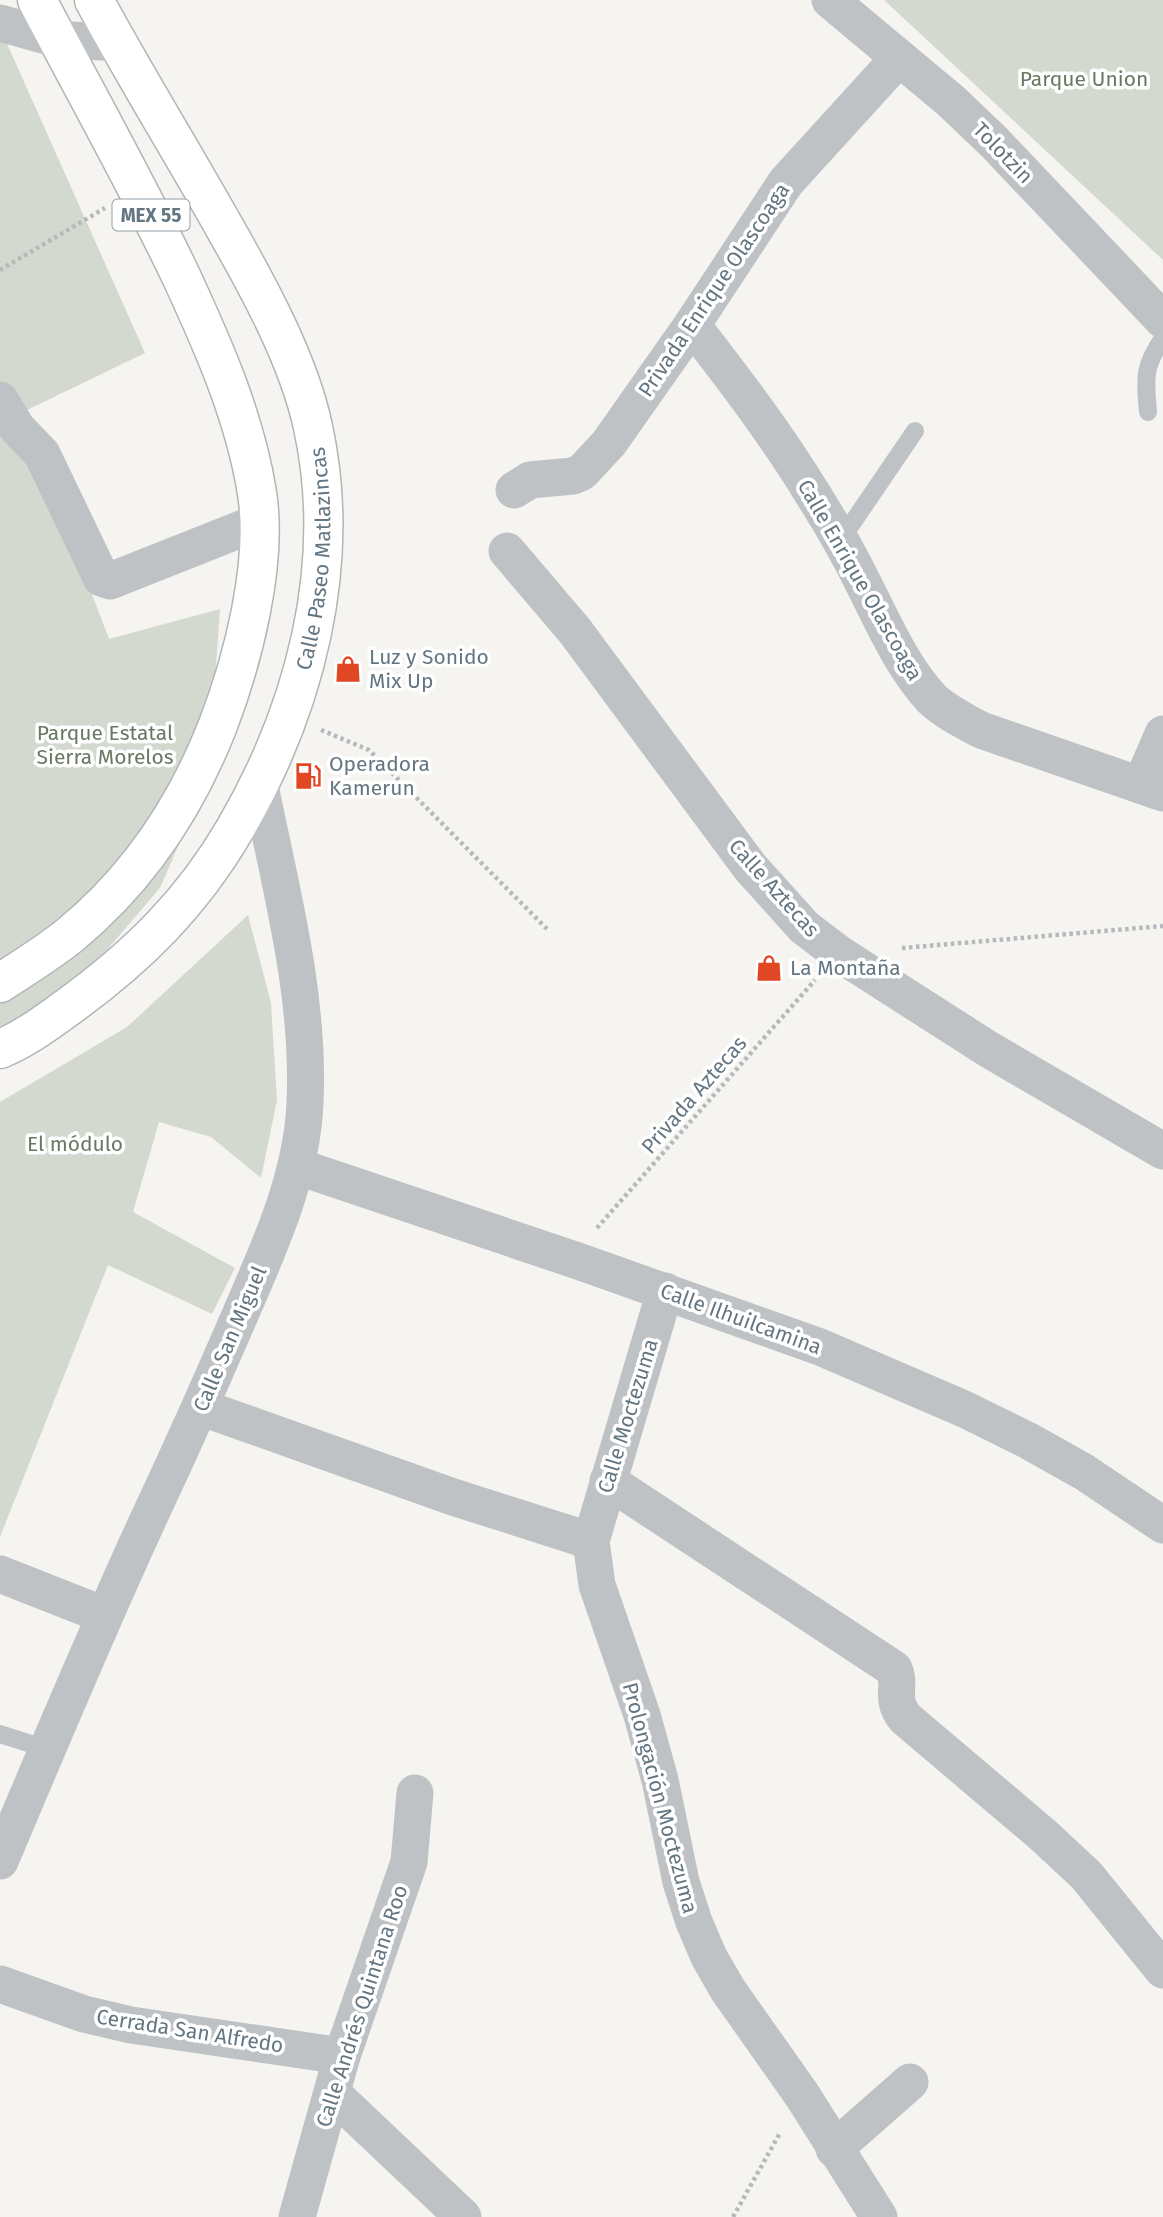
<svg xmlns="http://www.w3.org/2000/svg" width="1163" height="2217" font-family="'Fira Sans',sans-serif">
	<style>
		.green { fill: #d4d9d0 }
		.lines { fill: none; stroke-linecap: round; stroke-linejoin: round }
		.highway-casing { stroke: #b1b5b8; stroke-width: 41 }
		.path { stroke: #b6b9bc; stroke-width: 4.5; stroke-dasharray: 3.5 3.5; stroke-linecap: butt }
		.lane { stroke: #bec2c5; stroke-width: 18 }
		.street { stroke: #bec2c5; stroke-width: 37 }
		.highway { stroke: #fff; stroke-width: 38 }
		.labels { text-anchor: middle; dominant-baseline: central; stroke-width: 7; stroke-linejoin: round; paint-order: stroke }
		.shield { fill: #fff; stroke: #929fa8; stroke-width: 2 }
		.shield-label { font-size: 19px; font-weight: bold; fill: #647682 }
		.park-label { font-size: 21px; fill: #687962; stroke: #fff }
		.street-label { font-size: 21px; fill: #647682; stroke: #fff }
		.poi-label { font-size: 21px; fill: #647682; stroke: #fff; text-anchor: start }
	</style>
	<rect width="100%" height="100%" fill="#f5f4f0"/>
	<g class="green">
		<path d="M884 0H1163V260Z"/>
		<path d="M0 28 145 353 23 412 109 639 220 609 208 777 160 888 75 987 0 1043Z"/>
		<path d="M248 915 271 1003 277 1100 261 1178 211 1137 159 1122 133 1212 235 1268 212 1314 108 1265 0 1537V1102L127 1027Z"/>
	</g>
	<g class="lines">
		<defs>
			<g id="highway">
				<path d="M0 983C23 968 48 953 70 935 138 879 186 807 218 725 243 660 268 563 257 493 245 417 213 345 181 276 136 182 85 92 37 0"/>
				<path id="s1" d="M0 1049C25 1039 47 1022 68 1007 137 957 192 903 235 829 305 709 343 565 313 427 299 361 259 288 226 230 183 153 136 78 94 0"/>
			</g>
		</defs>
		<use href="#highway" class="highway-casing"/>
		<g class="path">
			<path d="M0 270 105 208"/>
			<path d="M321 730 369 750 547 929"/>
			<path d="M902 948 1163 926"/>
			<path d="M597 1228 815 980"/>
			<path d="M733 2217 780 2133"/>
		</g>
		<g class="lane">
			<path d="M1148 412C1145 378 1143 368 1163 338"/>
			<path d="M840 541 915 431"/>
			<path d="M0 1734 47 1749"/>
		</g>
		<g class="street">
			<path d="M830 0 951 101 994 142 1163 320"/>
			<path d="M0 23 57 39 117 43"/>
			<path d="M692 325C734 379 776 434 812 493 831 523 849 554 864 585 884 624 902 667 932 699 946 712 964 721 981 730L1163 793"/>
			<path d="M0 400 17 428 42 454 99 573 101 578 110 581 259 522"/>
			<path d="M514 490 530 480 573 476 582 472 609 443 692 325 786 182 899 58"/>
			<path d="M507 551 575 631 750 867 804 927 838 953 988 1049 1163 1151"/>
			<path d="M1141 785 1163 734"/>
			<path d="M296 1166 578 1261 820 1347 964 1409 1027 1440 1084 1472 1163 1525"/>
			<path d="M665 1291 591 1541 597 1585 642 1715 660 1780 681 1882 694 1922 709 1957 728 1990 802 2095 879 2217"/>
			<path d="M200 1407 453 1497 591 1541"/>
			<path d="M608 1481 894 1669C902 1686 889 1698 905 1718L1043 1835 1086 1875 1163 1970"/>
			<path d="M0 1574 104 1615"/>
			<path d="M0 1861C50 1743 99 1625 153 1509 183 1445 212 1380 240 1315 269 1248 302 1177 305 1103 310 996 281 890 260 786"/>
			<path d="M0 1984 84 2014 131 2025 342 2056"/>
			<path d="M332 2093 463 2217"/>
			<path d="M834 2149 910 2082"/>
			<path d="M297 2217 342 2056 409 1862 415 1793"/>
		</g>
		<use href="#highway" class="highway"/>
	</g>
	<defs>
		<symbol id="shop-bare" viewBox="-9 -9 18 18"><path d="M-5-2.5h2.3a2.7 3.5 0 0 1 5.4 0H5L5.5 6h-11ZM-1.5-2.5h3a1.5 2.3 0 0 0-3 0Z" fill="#e14724" stroke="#fff" stroke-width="2.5" paint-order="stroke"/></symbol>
		<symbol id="fuel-bare" viewBox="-9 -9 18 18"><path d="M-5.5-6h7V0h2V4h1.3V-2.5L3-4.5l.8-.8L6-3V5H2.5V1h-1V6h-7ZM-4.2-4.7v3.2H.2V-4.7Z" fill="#e14724" stroke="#fff" stroke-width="2.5" paint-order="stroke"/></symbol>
	</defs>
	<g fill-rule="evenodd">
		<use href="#shop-bare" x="329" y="650" width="38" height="38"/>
		<use href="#fuel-bare" x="289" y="757" width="38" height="38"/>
		<use href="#shop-bare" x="750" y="949" width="38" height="38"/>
	</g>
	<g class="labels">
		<rect class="shield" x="112.5" y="199.5" width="77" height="31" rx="5"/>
		<g class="shield-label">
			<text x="151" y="215">MEX 55</text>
		</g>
		<g class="park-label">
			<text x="1084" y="79">Parque Union</text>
			<text x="105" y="733">Parque Estatal<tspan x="105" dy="24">Sierra Morelos</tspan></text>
			<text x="75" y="1144">El módulo</text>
		</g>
		<g class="street-label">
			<text transform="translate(1003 153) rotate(46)">Tolotzin</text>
			<text transform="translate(714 290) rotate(-56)">Privada Enrique Olascoaga</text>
			<text stroke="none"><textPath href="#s1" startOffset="612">Calle Paseo Matlazincas</textPath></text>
			<text transform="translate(860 580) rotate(60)">Calle Enrique Olascoaga</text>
			<text transform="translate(774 888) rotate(48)">Calle Aztecas</text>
			<text transform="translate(694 1095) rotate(-49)">Privada Aztecas</text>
			<text transform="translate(741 1319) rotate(20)">Calle Ilhuilcamina</text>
			<text transform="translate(230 1339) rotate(-67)">Calle San Miguel</text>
			<text transform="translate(628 1416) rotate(-73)">Calle Moctezuma</text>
			<text transform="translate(660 1798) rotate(75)">Prolongación Moctezuma</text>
			<text transform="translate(362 2006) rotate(-72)">Calle Andrés Quintana Roo</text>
			<text transform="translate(190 2031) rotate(9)">Cerrada San Alfredo</text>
		</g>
		<g class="poi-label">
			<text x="369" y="657">Luz y Sonido<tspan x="369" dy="24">Mix Up</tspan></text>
			<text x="329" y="764">Operadora<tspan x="329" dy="24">Kamerun</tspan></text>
			<text x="790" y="968">La Montaña</text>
		</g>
	</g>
</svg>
